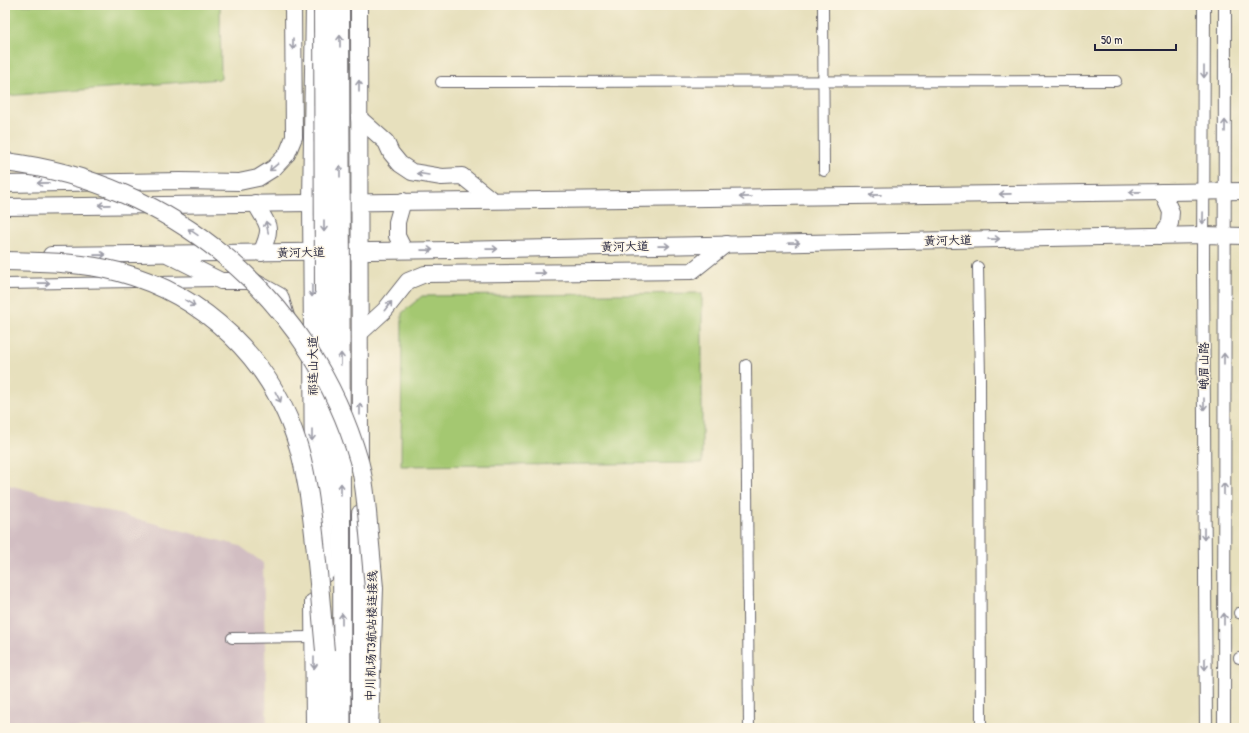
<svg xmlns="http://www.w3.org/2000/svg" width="1249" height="733" font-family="'Patrick Hand','LXGW WenKai TC',sans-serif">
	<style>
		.industrial { fill: #d2bec2 }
		.green { fill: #a4c871; stroke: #637556 }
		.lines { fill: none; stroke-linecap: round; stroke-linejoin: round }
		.minor-casing { stroke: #676468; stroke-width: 12 }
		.tertiary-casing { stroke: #676468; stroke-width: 14 }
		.primary-casing { stroke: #676468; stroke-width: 18 }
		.trunk-casing { stroke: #676468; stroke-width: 19 }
		.motorway-casing { stroke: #676468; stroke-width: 20 }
		.minor { stroke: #fff; stroke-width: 10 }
		.tertiary { stroke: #fff; stroke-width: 12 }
		.primary { stroke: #fff; stroke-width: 16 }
		.trunk { stroke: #fff; stroke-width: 17 }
		.motorway { stroke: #fff; stroke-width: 18 }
		.motorway-bridge-casing { stroke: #676468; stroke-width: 20; stroke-linecap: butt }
		.motorway-bridge { stroke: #fff; stroke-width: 18 }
		.oneway { stroke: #9c9ca7 }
		.labels { text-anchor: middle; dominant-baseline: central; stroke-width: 3; stroke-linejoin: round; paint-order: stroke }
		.street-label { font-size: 12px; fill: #22223b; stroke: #fcf5e5 }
	</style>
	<rect width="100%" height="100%" fill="#fcf5e5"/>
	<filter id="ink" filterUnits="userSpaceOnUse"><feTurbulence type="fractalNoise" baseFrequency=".025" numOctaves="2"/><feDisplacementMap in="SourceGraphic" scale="8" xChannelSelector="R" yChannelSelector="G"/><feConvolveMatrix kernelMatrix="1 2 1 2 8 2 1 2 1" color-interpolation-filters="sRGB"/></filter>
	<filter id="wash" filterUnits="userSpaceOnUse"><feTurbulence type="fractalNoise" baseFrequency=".012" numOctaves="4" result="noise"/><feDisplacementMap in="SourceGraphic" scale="16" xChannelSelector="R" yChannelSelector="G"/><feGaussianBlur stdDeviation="0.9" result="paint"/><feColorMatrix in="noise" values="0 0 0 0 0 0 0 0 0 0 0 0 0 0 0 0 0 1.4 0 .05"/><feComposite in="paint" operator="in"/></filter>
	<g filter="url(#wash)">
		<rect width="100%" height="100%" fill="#e7e0bd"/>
		<path class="industrial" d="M5 484 240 546 263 563 267 728H5Z"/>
		<g class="green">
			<path d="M5 5H220L221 79 5 96Z"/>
			<path d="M702 293V463L401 466 402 313 422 296Z"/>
		</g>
	</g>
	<g filter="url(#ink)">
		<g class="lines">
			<defs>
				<g id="minor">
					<path d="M823 5 824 171"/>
					<path d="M441 82 1116 81"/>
					<path d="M978 267 980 378 981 728"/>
					<path d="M157 282 217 281"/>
					<path d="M5 284 135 282"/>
					<path d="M746 365 749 728"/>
					<path d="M1239 613 1244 614"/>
					<path d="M232 638 313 637"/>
					<path d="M1239 658H1244"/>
				</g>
				<g id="tertiary">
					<path d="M1204 5 1203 264 1206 728"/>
					<path d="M1224 728 1225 5"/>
				</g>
				<g id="primary">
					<path d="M359 5 360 459"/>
					<path d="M359 118 386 142 391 153 400 164 412 172 442 177 462 176 492 200"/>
					<path d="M5 184 180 181 239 182 258 178 274 168 287 154 294 137 293 5"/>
					<path d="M403 201 397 222V236L404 250"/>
					<path d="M255 203C269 227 273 226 261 253"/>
					<path d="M5 207 1244 191"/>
					<path d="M1161 236 1170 223 1171 212 1162 192"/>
					<path d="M51 255 453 250 1203 235 1244 236"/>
					<path d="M169 255 221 281H253L280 296 287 320"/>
					<path d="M360 333 385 310 408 281 425 274 692 271 726 244"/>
					<path d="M313 486 311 202 314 5"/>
					<path d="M360 513V728"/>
					<path d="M313 602 314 728"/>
				</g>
				<path id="trunk" d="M341 294 342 728"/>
				<g id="motorway">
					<path d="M324 295 325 573"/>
					<path d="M325 635 326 728"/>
					<path d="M369 728 374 588"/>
				</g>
			</defs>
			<use href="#minor" class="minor-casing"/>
			<use href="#tertiary" class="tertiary-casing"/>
			<use href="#primary" class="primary-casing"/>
			<use href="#trunk" class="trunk-casing"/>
			<use href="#motorway" class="motorway-casing"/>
			<use href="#minor" class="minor"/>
			<use href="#tertiary" class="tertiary"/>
			<use href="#primary" class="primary"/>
			<use href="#trunk" class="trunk"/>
			<use href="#motorway" class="motorway"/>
			<defs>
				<g id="motorway-bridge">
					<path d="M323 5 324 295"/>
					<path d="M340 5 341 294"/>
					<path d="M5 162C173 182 312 299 359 461 365 482 366 502 368 523 370 544 372 566 374 588"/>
					<path d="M5 261C43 262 82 262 119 272 205 295 272 360 298 445 303 461 306 478 309 495 317 547 320 599 325 651"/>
				</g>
			</defs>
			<use href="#motorway-bridge" class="motorway-bridge-casing"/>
			<use href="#motorway-bridge" class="motorway-bridge"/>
		</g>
		<defs><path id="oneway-shaft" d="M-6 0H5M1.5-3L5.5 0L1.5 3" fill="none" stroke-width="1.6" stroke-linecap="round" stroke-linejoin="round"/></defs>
		<g class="oneway">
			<use href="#oneway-shaft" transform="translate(340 41) rotate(-90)"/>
			<use href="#oneway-shaft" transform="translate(293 44) rotate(90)"/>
			<use href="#oneway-shaft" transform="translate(1204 72) rotate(90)"/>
			<use href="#oneway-shaft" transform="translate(359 86) rotate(-90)"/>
			<use href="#oneway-shaft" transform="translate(1225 126) rotate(-90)"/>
			<use href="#oneway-shaft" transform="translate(274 167) rotate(140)"/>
			<use href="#oneway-shaft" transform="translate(340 171) rotate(-90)"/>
			<use href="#oneway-shaft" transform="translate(423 174) rotate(-171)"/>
			<use href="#oneway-shaft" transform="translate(43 183) rotate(179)"/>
			<use href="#oneway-shaft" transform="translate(1135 192) rotate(179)"/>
			<use href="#oneway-shaft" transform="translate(1005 194) rotate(179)"/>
			<use href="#oneway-shaft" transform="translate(875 195) rotate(179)"/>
			<use href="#oneway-shaft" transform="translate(745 197) rotate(179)"/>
			<use href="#oneway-shaft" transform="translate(104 205) rotate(179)"/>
			<use href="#oneway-shaft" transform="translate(1203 218) rotate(91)"/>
			<use href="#oneway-shaft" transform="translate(324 226) rotate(90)"/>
			<use href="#oneway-shaft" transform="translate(267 227) rotate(-102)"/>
			<use href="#oneway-shaft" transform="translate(193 232) rotate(-146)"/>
			<use href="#oneway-shaft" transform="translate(994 239) rotate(-1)"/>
			<use href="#oneway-shaft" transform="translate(794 243) rotate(-1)"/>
			<use href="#oneway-shaft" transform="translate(664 246) rotate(-1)"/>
			<use href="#oneway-shaft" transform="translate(492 249) rotate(-1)"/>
			<use href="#oneway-shaft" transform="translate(427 250) rotate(-1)"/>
			<use href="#oneway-shaft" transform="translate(100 255) rotate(-1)"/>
			<use href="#oneway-shaft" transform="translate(540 273) rotate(-1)"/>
			<use href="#oneway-shaft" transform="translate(44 283) rotate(-1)"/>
			<use href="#oneway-shaft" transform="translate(312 291) rotate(90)"/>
			<use href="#oneway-shaft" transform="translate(190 303) rotate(32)"/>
			<use href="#oneway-shaft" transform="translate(388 306) rotate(-51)"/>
			<use href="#oneway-shaft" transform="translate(341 359) rotate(-90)"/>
			<use href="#oneway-shaft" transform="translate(1224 359) rotate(-90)"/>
			<use href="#oneway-shaft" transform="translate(278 397) rotate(62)"/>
			<use href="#oneway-shaft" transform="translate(1204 404) rotate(90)"/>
			<use href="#oneway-shaft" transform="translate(360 409) rotate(-90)"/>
			<use href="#oneway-shaft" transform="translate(312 435) rotate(90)"/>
			<use href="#oneway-shaft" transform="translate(341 489) rotate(-90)"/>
			<use href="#oneway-shaft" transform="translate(1224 489) rotate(-90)"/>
			<use href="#oneway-shaft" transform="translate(1204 534) rotate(90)"/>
			<use href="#oneway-shaft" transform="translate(342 619) rotate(-90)"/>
			<use href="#oneway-shaft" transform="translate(1224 619) rotate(-90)"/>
			<use href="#oneway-shaft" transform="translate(314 663) rotate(90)"/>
			<use href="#oneway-shaft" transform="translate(1205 664) rotate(90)"/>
		</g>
	</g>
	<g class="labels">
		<g class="street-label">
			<text transform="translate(948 240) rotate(-1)">黄河大道</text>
			<text transform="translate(625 246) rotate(-1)">黄河大道</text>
			<text transform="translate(301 252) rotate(-1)">黄河大道</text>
			<text transform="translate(312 366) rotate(-90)">祁连山大道</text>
			<text transform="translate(1203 366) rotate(-90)">峨眉山路</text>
			<text transform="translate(371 636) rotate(-89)">中川机场T3航站楼连接线</text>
		</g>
	</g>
	<rect width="1249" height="733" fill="none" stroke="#fcf5e5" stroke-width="20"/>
	<path d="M1095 44v6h81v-6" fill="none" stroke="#22223b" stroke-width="2"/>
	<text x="1101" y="44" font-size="12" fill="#22223b" stroke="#fcf5e5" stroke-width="3" paint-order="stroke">50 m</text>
</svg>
